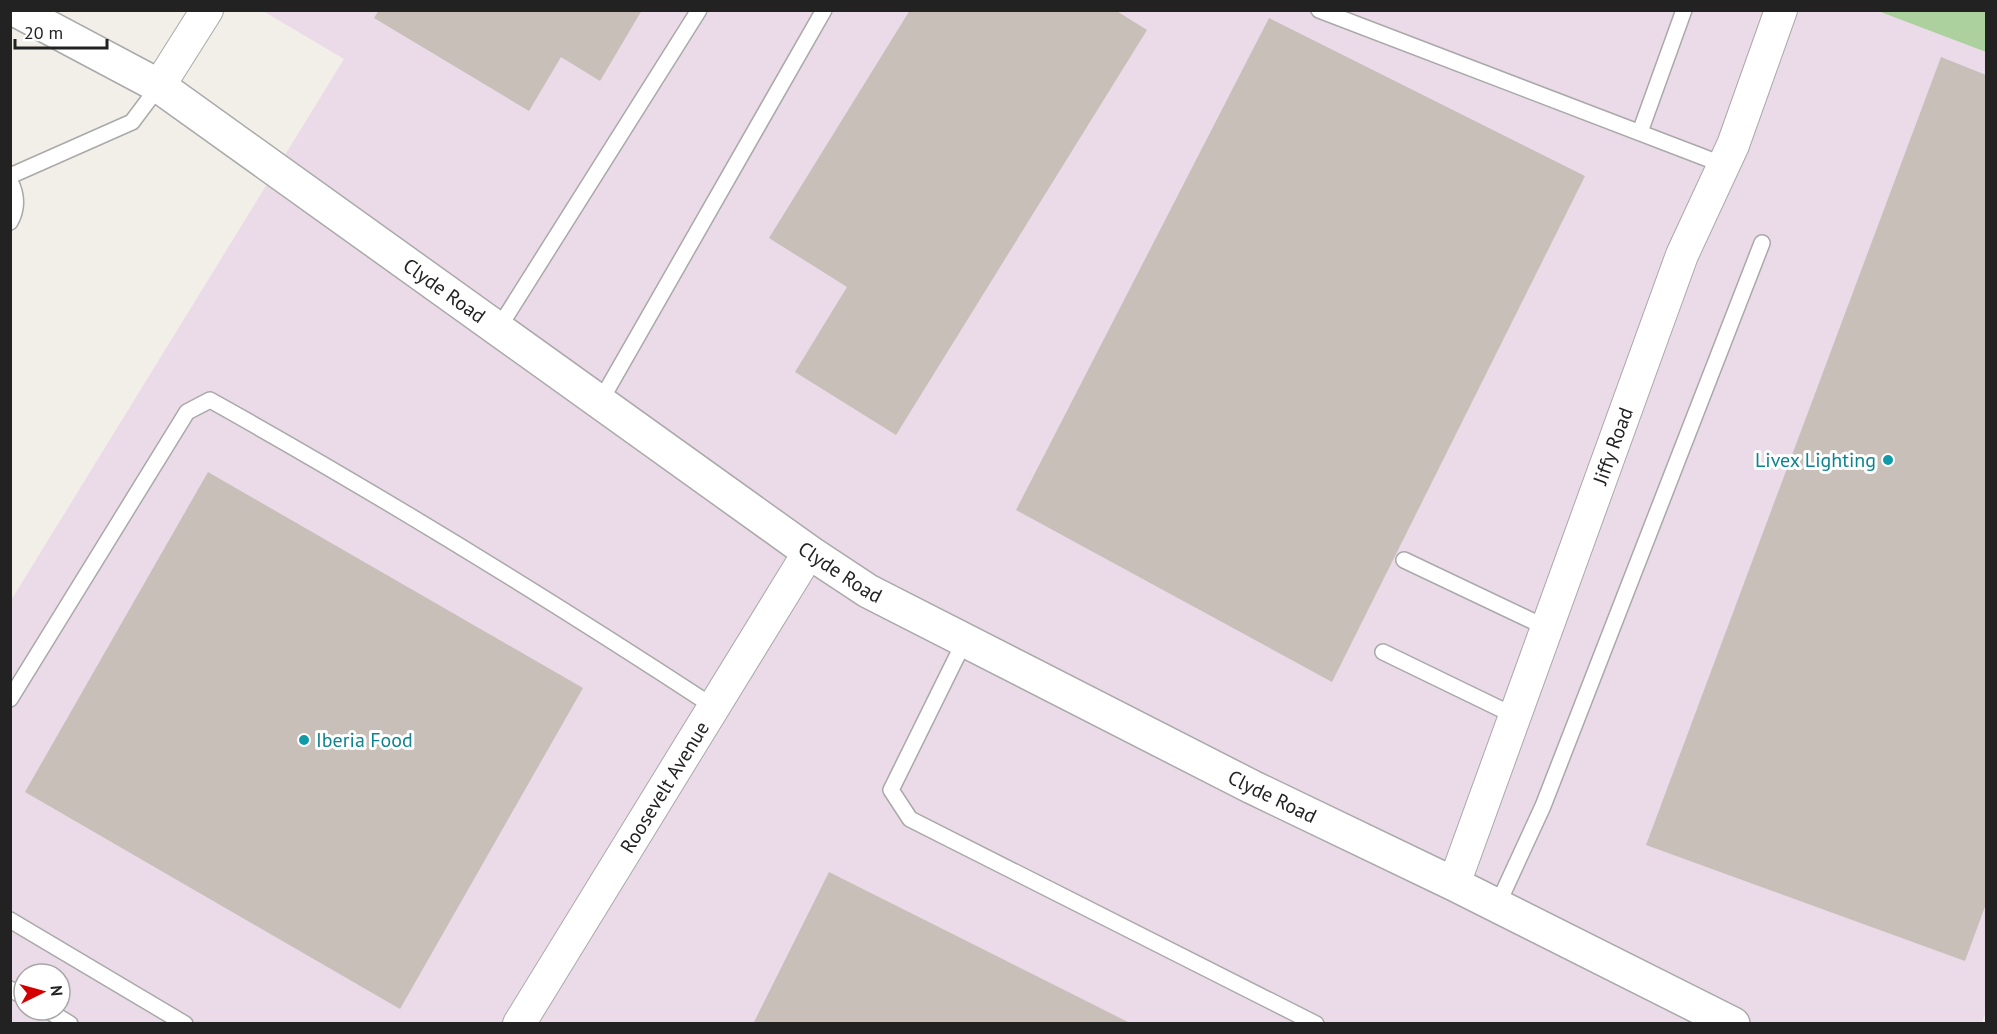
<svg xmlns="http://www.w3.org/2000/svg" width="1997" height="1034" font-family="'PT Sans',sans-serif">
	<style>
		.industrial { fill: #ebdbe8; fill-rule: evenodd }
		.forest { fill: #add19e }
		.building { fill: #c7bfb8 }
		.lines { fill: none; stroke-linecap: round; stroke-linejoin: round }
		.service-casing { stroke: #a9a9a9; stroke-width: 18 }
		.minor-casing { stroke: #a9a9a9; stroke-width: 34 }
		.tertiary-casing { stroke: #a9a9a9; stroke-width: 36 }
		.service { stroke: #fff; stroke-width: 15 }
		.minor { stroke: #fff; stroke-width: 32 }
		.tertiary { stroke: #fff; stroke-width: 33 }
		.culture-dot { fill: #0f9aa8; stroke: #fff; stroke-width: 2 }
		.labels { text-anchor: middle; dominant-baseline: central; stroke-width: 6; stroke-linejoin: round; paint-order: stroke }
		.street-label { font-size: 20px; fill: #222; stroke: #fff }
		.culture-label { font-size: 20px; fill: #0d838f; stroke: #fff; text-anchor: end }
	</style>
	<rect width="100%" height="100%" fill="#f2efe9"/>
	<path class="industrial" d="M1878 10 1986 52V1011L1982 1023H11L10 602 344 59 263 11ZM24 974H60V1010H24Z"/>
	<path class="forest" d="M1878 11H1986V52Z"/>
	<g class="building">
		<path d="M379 10H642L600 81 561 57 529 111 374 18Z"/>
		<path d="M910 10H1115L1147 30 896 435 795 372 847 287 769 238Z"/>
		<path d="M1269 18 1585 176 1332 682 1016 510Z"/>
		<path d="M1941 57 1986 75V904L1965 961 1646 845Z"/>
		<path d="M208 472 583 688 400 1009 25 792Z"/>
		<path d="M829 872 1132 1024H753Z"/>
	</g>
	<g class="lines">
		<defs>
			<g id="service">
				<path d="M1319 10 1724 165"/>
				<path d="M1640 132 1684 10"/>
				<path d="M10 176 132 122 159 86"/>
				<path d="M10 181C17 195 18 208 10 222"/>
				<path d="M498 329 699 10"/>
				<path d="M600 402 824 10"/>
				<path d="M1404 560 1547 628"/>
				<path d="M965 640 891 790 910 819 1316 1024"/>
				<path d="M1383 652 1515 716"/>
				<path d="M10 699 187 412 210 400C382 496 549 599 714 707"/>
				<path d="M1497 906 1543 806 1762 243"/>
				<path d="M10 920 185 1024"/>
				<path d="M10 989 24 997"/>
				<path d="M47 1010 70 1024"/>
			</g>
			<g id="minor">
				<path d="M159 86 207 10"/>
				<path id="s1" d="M1454 884 1682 255 1733 145 1781 10"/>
				<path id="s2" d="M519 1024 809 552"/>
			</g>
			<g id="tertiary">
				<path id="s3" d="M16 10 159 86 809 552 868 591 1252 787 1454 884 1733 1024"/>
			</g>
		</defs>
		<use href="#service" class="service-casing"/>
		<use href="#minor" class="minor-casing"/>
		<use href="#tertiary" class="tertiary-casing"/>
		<use href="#service" class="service"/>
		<use href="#minor" class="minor"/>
		<use href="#tertiary" class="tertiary"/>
	</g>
	<g class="culture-dot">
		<circle cx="1888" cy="460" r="6"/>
		<circle cx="304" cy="740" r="6"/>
	</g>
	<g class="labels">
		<g class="street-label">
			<text stroke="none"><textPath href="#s3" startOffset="513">Clyde Road</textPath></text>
			<text stroke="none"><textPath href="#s1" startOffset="466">Jiffy Road</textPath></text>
			<text stroke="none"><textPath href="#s3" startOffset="999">Clyde Road</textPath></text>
			<text stroke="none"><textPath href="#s2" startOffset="278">Roosevelt Avenue</textPath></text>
			<text stroke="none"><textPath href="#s3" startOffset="1486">Clyde Road</textPath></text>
		</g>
		<g class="culture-label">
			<text x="1876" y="460">Livex Lighting</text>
			<text x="316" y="740" text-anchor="start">Iberia Food</text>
		</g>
	</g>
	<rect width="1997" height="1034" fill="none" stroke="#222222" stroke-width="24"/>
	<g transform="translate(42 992) rotate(85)"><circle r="28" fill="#ffffff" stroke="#a7a7a7" stroke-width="1.5"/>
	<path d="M0-4.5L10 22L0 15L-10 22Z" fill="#d40000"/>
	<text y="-9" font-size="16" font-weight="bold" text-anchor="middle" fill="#222222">N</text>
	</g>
	<path d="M15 39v9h92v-9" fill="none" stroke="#222222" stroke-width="3"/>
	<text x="24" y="39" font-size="18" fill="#222222" stroke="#ffffff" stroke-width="4.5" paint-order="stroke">20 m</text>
</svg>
